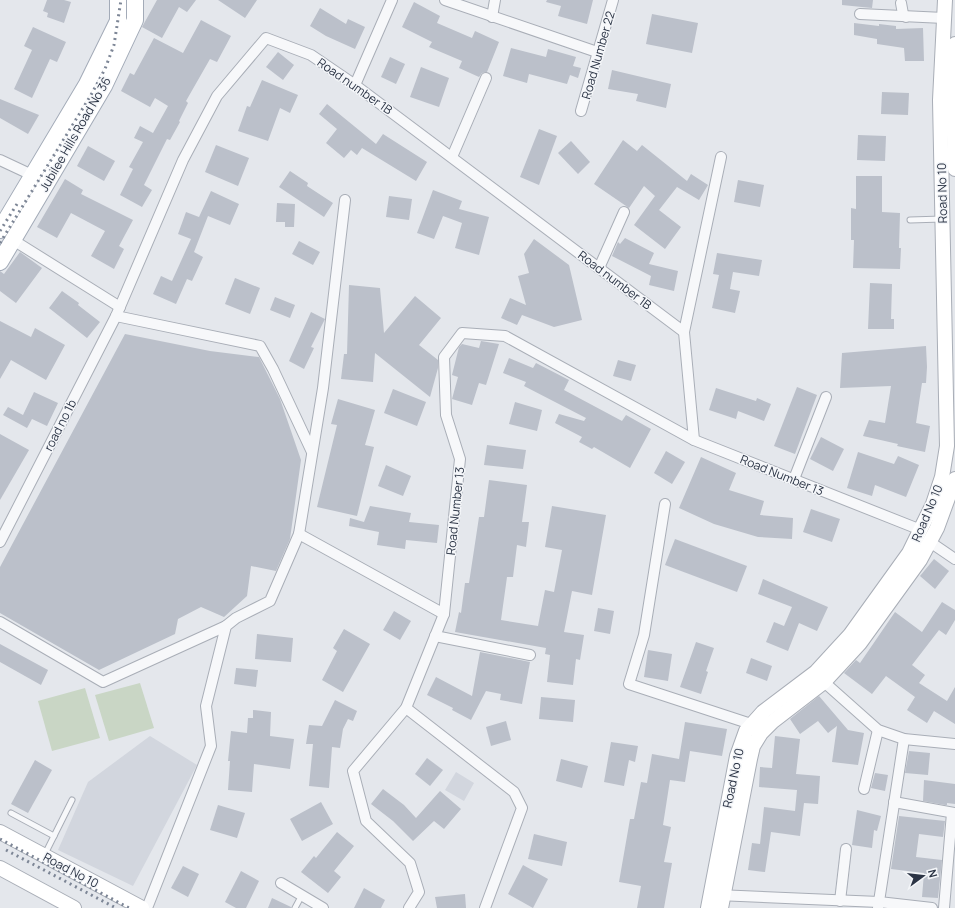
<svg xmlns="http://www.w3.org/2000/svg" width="955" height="908" font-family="Manrope,sans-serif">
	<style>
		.built { fill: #d2d6de }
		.green { fill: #c9d6c5 }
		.building { fill: #bbc0ca }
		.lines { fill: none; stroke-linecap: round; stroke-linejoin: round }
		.service-casing { stroke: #a9aeb7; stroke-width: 7 }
		.minor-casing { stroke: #a9aeb7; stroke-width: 12 }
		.secondary-casing { stroke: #a9aeb7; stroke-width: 16 }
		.primary-casing { stroke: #a3abb8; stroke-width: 18 }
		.service { stroke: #f7f8fa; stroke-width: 5 }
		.minor { stroke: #f7f8fa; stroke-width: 10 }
		.secondary { stroke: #fff; stroke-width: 14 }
		.primary { stroke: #fff; stroke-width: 16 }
		.rail { stroke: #7d8696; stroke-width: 3; stroke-dasharray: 2 4; stroke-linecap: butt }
		.labels { text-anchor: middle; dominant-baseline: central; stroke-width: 3; stroke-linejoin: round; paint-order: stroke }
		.street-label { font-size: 12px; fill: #2b3445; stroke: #f4f6f9 }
	</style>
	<rect width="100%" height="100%" fill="#e4e7ec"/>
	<g class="built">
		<path d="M150 736 197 765 133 886 58 850 88 782Z"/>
		<path d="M456 772 474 783 464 801 445 790Z"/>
	</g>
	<g class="green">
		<path d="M140 683 154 728 109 741 95 695Z"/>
		<path d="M85 688 100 738 52 751 38 701Z"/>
	</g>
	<g class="building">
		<path d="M47 0H64L71 2 64 23 47 17 48 13 43 11Z"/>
		<path d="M157 0H196L187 12 179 7 162 38 142 27Z"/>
		<path d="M218 0H257L245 18Z"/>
		<path d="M547 0H593L587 24 558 16 561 6 546 2Z"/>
		<path d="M842 0H873L872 8 842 5Z"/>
		<path d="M414 2 440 16 437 23 472 38 475 31 499 42 487 72 482 73 479 77 459 68 462 61 429 47 432 42 402 27Z"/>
		<path d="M320 8 346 24 348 19 365 27 355 49 326 36 310 26Z"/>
		<path d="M652 14 698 23 692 53 646 44Z"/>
		<path d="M201 20 231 36 217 62 210 59 186 101 188 103 179 121 180 122 170 140 167 139 144 185 152 190 142 207 120 195 133 169 129 167 143 142 134 138 140 126 153 133 168 106 155 98 150 107 121 91 130 73 134 75 154 38 183 53Z"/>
		<path d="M854 23 879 26V24L896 26V29L923 28 924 61H905L904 48 877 44V39L854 35Z"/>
		<path d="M33 27 66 42 57 62 50 59 32 98 14 89 32 50 24 46Z"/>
		<path d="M511 48 546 57 548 49 576 57 573 66 581 68 578 78 570 75 567 84 529 74 527 83 503 76Z"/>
		<path d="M278 52 294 65 283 80 266 67Z"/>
		<path d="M390 57 405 64 396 84 381 77Z"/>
		<path d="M421 67 449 78 439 107 410 97Z"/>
		<path d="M612 70 671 84 666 108 636 101 638 94 608 89Z"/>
		<path d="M262 80 298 95 290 113 280 108 268 141 238 131 247 106 250 107Z"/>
		<path d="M882 92 909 93 908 115 881 114Z"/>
		<path d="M0 99 39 115 28 134 0 118Z"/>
		<path d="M327 104 376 144 383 134 427 162 416 181 362 148 357 155 351 150 344 158 326 143 337 129 319 114Z"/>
		<path d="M539 129 557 136 539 185 520 177Z"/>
		<path d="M858 135 886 136 885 161 857 160Z"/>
		<path d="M623 140 637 151 642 145 687 181 691 174 708 185 699 200 677 187 659 210 681 227 665 249 634 225 655 196 644 186 629 208 594 184Z"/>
		<path d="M571 141 590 162 578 174 558 153Z"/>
		<path d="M216 145 249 158 238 186 205 172Z"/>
		<path d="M88 146 115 161 104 181 77 166Z"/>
		<path d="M290 171 308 183 307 186 333 203 324 217 279 187Z"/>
		<path d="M856 176H882V212L900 213 899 248H901L900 269 853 268 854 240H851V208L856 209Z"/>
		<path d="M65 179 83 190 81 194 133 220 119 246 124 249 114 269 91 256 105 231 71 213 57 238 37 227Z"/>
		<path d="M738 180 764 185 760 207 734 202Z"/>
		<path d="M433 190 462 201 459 209 489 217 479 255 455 248 462 223 443 216 434 239 417 233Z"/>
		<path d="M211 191 239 204 230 225 208 216 194 252 203 257 192 281 187 279 176 304 153 294 161 276 172 281 191 239 178 234 186 212 199 217Z"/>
		<path d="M389 196 412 199 409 220 386 217Z"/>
		<path d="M277 203 295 204 294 227H285V222H276Z"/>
		<path d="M625 238 654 253 649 264 678 271 674 291 649 285 651 276 612 256 618 242 620 244Z"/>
		<path d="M534 239 569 265 582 320 554 327 522 315 517 325 501 318 510 298 526 305 518 276 529 273 524 254Z"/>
		<path d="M299 241 320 252 313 265 292 254Z"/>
		<path d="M20 252 42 268 16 303 0 291V271L4 274Z"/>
		<path d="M717 253 762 260 759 276 733 272 730 289 740 291 735 313 712 308 719 275 713 274Z"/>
		<path d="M235 278 260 288 250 314 225 304Z"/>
		<path d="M870 283 892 284 891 319H894V329H868Z"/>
		<path d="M349 285 380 288 384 333 415 296 441 318 419 345 438 360V368L430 397 375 353 373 382 341 379 344 354H347Z"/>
		<path d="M62 291 79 303 78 305 100 322 87 338 49 308Z"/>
		<path d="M275 297 295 305 290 318 270 310Z"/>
		<path d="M311 312 325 319 311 347 314 348 304 369 289 361Z"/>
		<path d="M0 321 31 337 35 328 65 345 46 380 11 360 0 379Z"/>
		<path d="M125 334 210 351 259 357 280 399 301 460 290 539 276 571 251 566 247 596 224 617 201 607 178 619 175 634 99 670 0 613V567Z"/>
		<path d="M481 341 499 344 486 385 479 383 472 405 452 399 458 377 452 375 459 347 462 344 479 348Z"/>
		<path d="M926 346 927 367 926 383H922L916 423 930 426 925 452 897 446 898 444 863 436 869 420 885 423 891 386 840 388 842 353Z"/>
		<path d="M509 358 533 368 536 363 569 380 564 390 622 421 626 415 651 429 630 468 594 447 592 449 579 442 582 437 555 423 559 414 584 421 586 418 524 386 526 382 503 373Z"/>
		<path d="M618 360 636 365 631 381 613 376Z"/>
		<path d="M797 387 817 395 795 454 774 446Z"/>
		<path d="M716 388 756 401 757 398 771 404 764 421 738 411 736 419 709 410Z"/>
		<path d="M393 389 426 402 417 426 384 413Z"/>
		<path d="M34 392 58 403 47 426 32 419 27 428 3 415 8 407 23 415Z"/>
		<path d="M338 399 375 410 365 445 374 447 357 516 317 507 337 425 331 424Z"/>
		<path d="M515 402 542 410 537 431 509 424Z"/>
		<path d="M0 434 29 450 0 500Z"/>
		<path d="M821 437 844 449 833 471 810 459Z"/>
		<path d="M487 445 526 450 523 469 484 465Z"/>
		<path d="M666 451 685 462 672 484 654 473Z"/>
		<path d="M858 452 894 464 898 456 919 465 906 497 875 485 872 496 847 488Z"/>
		<path d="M701 457 736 473 729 490 764 501 760 515 793 518 792 539 758 537 714 524 679 508Z"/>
		<path d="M386 465 411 476 403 496 378 486Z"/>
		<path d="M489 480 527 485 522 522H529L526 547 517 545 513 577H507L501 620 538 626 545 590 554 592 562 550 545 547 552 506 606 515 592 595 572 591 564 632 584 635 580 660 576 659 573 685 547 682 550 655 545 654 546 648 455 632 459 612 461 613 465 583H469L479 517H484Z"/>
		<path d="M370 506 411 513 409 522 439 525 437 543 406 540 405 549 377 545 379 532 349 526 350 518 364 522Z"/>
		<path d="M811 509 840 519 832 542 803 532Z"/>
		<path d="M675 539 747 566 737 592 665 565Z"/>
		<path d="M934 559 949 571 935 589 920 576Z"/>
		<path d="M763 579 828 607 817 631 799 623 788 651 766 642 774 622 784 626 792 607 758 594Z"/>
		<path d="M942 602 955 610V620L946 635 939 630 912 665 925 675 919 683 947 701 955 687V724L934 711 927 723 907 710 915 697 886 676 872 694 844 673 856 660 860 663 895 612 922 632Z"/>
		<path d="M598 608 614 611 610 634 594 631Z"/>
		<path d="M394 611 411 621 400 640 383 630Z"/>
		<path d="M344 629 370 644 343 692 322 680 337 651 333 648Z"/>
		<path d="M257 634 293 638 291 662 255 659Z"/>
		<path d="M696 642 714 648 706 671 708 672 701 694 680 687Z"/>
		<path d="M0 644 48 670 41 685 0 662Z"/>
		<path d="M648 650 672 654 668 681 644 677Z"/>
		<path d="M480 652 530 662 522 704 500 700 501 694 486 691 471 720 452 710 453 708 427 695 436 677 472 696Z"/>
		<path d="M751 658 772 666 767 681 746 673Z"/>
		<path d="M236 668 258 670 256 687 234 684Z"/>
		<path d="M819 696 848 730 864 733 858 765 832 762 837 726 828 733 818 721 800 734 790 719Z"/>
		<path d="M541 697 575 700 573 722 539 719Z"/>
		<path d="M335 700 357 711 353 721 348 719 343 729 340 748 332 747 329 788 309 786 313 744H306L309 725 322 726Z"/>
		<path d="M253 710 271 712 270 736 294 739 290 769 254 764 252 792 228 790 230 761H228L231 731 247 733 248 718H253Z"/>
		<path d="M506 721 511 740 491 746 486 727Z"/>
		<path d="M685 722 727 729 722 756 690 751 685 782 670 780 663 825 671 827 664 862 672 863 664 908H637L641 886 619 882 630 819H634L641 782 647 783 652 754 679 759Z"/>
		<path d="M775 736 800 739 796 774 820 776 818 804 804 803 800 836 771 832 765 872 748 870 752 843 760 844 764 807 795 811 797 790 759 787 760 767 772 768Z"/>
		<path d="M611 742 638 746 635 762 629 760 624 786 604 782Z"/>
		<path d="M909 751 930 753 928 775 905 773Z"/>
		<path d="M427 758 443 770 430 786 415 774Z"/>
		<path d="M561 759 588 766 582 788 556 781Z"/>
		<path d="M35 760 52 770 28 813 11 804Z"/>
		<path d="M875 773 888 775 885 791 871 788Z"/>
		<path d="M924 780 955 784V804L947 803V805H945L923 801Z"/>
		<path d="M383 789 404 805 416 818 440 791 461 809 444 829 434 821 413 841 393 821 371 804Z"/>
		<path d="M321 802 333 824 302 841 290 819Z"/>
		<path d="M218 805 245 813 237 838 210 830Z"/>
		<path d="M857 810 881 816 877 831 874 830 872 848 852 845Z"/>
		<path d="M899 816 945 821 943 837 919 834 916 857 942 860 938 898 922 897 924 873 891 869Z"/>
		<path d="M337 832 354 846 334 871 341 877 328 893 301 872 314 856 316 858Z"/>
		<path d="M534 834 567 842 562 866 528 859Z"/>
		<path d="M523 865 548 879 533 908 508 894Z"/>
		<path d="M183 866 199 874 188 897 171 888Z"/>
		<path d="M241 871 259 881 246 908H236L225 902Z"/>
		<path d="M364 888 385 900 381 908H354Z"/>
		<path d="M465 894 466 908H437L435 897Z"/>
		<path d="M272 898 291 907V908H268Z"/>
	</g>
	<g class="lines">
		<defs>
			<g id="service">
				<path d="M910 220 942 219"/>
				<path d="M11 813 54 836"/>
				<path d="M45 854 72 800"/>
				<path d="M295 908 302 895"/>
			</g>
			<g id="minor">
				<path d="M445 0 597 52"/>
				<path d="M901 3 903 14 906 17"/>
				<path d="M860 14 944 18"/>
				<path d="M492 17 495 0"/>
				<path d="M355 85 392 0"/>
				<path d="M581 111 613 0"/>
				<path d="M452 157 486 78"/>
				<path d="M0 160 32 175"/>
				<path d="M13 240 120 307"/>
				<path d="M599 268 624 212"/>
				<path d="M116 316 260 346 273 369 312 452"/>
				<path d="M694 440 684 332 721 157"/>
				<path d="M794 479 826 397"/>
				<path d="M665 504 644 635 629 684 751 724"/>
				<path d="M299 534 444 614"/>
				<path d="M0 542 116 316 183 160 217 96 266 38 311 55 355 85 684 332"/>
				<path d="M930 542 955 559"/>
				<path d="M0 622 103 682 226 626"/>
				<path d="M435 636 530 655"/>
				<path d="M824 682 878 730 904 739 955 744"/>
				<path d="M406 708 514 792 522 808 485 908"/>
				<path d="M864 789 878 730"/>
				<path d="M894 802 955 813"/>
				<path d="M281 883 323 908"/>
				<path d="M717 895 879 902 932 908"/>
				<path d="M840 901 846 849"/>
				<path d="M147 908 211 746 206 706 226 626 236 618 270 601 299 534 323 388 345 200"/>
				<path d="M409 908 419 892 410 863 366 821 353 771 406 708 444 614 460 459 446 415 444 357 462 333 505 336 694 440 921 530"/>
				<path d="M878 908 904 739"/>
				<path d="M944 908 952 813"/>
			</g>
			<g id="secondary">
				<path d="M955 44 953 100 955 169"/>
				<path d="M0 832 142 908"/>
				<path d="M0 868 74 908"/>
				<path d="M708 908 737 756 746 731 763 712 816 672 838 648 850 635 909 553 933 504 942 477 947 446 940 100 945 0"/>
				<path d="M721 908 750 759 753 746 761 733 772 722 824 682 860 643 920 560 937 528 955 479"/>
			</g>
			<g id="primary">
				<path d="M0 230 87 84 118 21V0"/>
				<path d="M0 262 104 86 135 20V0"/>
			</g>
		</defs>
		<use href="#service" class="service-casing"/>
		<use href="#minor" class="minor-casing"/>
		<use href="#secondary" class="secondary-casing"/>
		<use href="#primary" class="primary-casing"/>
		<use href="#service" class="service"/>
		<use href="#minor" class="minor"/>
		<use href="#secondary" class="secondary"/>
		<use href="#primary" class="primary"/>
		<g class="rail">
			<path d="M0 231 17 204"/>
			<path d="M0 243 91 95 105 69 114 45 121 0"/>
			<path d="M0 839 129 908"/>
			<path d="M6 850 116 908"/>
		</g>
	</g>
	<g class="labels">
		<g class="street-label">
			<text transform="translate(598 55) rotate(-74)">Road Number 22</text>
			<text transform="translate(355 86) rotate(35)">Road number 1B</text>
			<text transform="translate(75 134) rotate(-60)">Jubilee Hills Road No 36</text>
			<text transform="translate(942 193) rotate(-91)">Road No 10</text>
			<text transform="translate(615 280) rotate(37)">Road number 1B</text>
			<text transform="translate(60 425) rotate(-63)">road no 1b</text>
			<text transform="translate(782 475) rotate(22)">Road Number 13</text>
			<text transform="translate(455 511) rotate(-84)">Road Number 13</text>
			<text transform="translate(927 513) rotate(-67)">Road No 10</text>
			<text transform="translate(733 778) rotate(-78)">Road No 10</text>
			<text transform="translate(71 870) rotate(28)">Road No 10</text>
		</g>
	</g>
	<g transform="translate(923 876) rotate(75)" stroke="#f4f6f9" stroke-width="3" paint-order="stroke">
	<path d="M0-3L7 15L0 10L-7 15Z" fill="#2b3445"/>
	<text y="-6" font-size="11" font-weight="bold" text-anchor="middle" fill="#2b3445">N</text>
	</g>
</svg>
